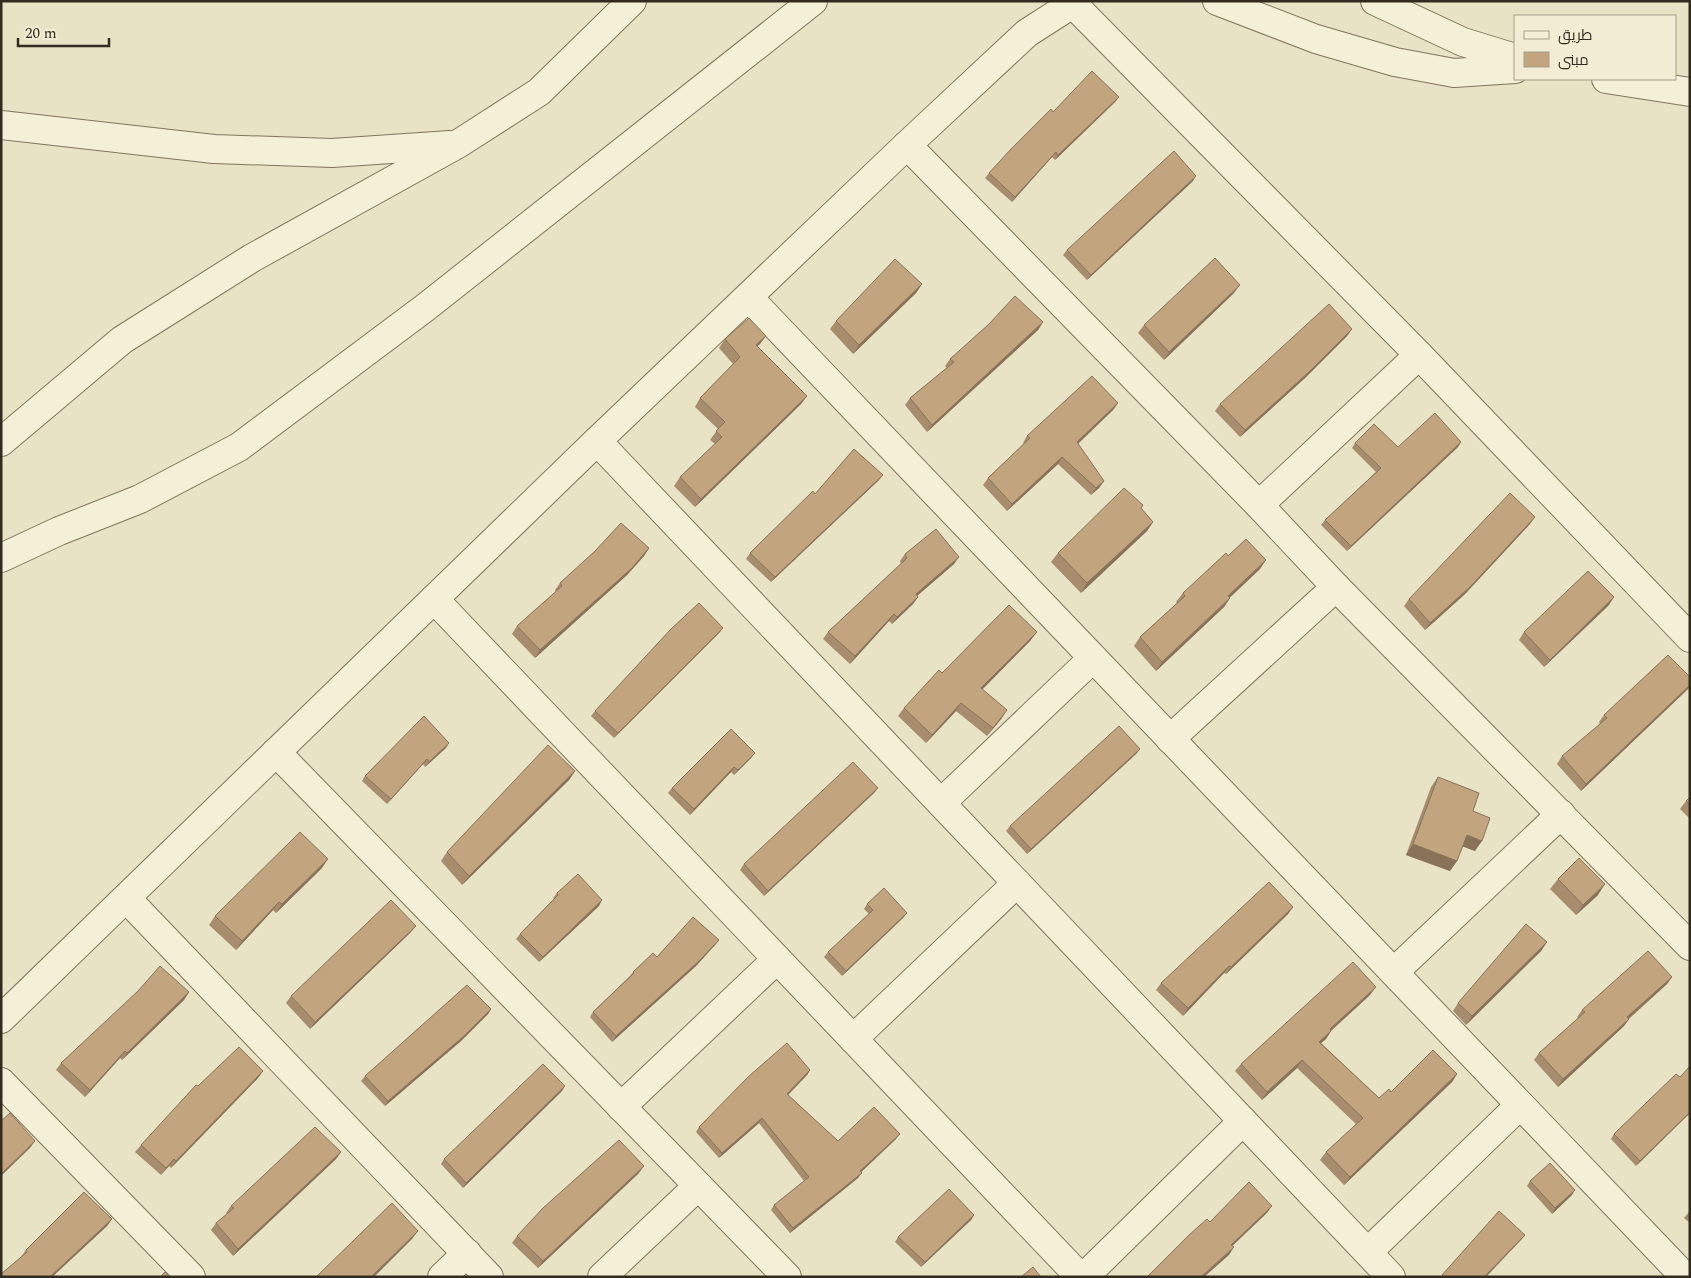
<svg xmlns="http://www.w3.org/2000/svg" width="1691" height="1278" font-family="Spectral,Cairo,serif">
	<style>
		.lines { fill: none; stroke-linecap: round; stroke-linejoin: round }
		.minor-casing { stroke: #81755d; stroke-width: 30 }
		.minor { stroke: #f4efd7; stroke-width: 28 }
		.wall { fill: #a78d6d }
		.shaded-wall { fill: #887359 }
		.building { fill: #c2a47f; stroke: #887359 }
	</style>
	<rect width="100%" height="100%" fill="#e8e3c5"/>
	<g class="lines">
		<defs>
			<g id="minor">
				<path d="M1217 1 1316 39 1395 62 1454 73 1515 69"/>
				<path d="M1375 1 1463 42 1515 58"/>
				<path d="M1072 3 1419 355 1690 638"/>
				<path d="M1606 79 1690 92"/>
				<path d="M1 125 214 149 332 153 450 145"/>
				<path d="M907 145 1259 505 1336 587 1690 946"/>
				<path d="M749 298 1685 1277"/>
				<path d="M597 441 1391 1277"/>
				<path d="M1 442 122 340 252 258 458 144 539 92 632 1"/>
				<path d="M1259 505 1419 355"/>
				<path d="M1 558 59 531 140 499 239 447 426 307 813 1"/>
				<path d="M434 599 1080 1277"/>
				<path d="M1170 739 1336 587"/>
				<path d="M276 752 787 1277"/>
				<path d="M941 803 1093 658"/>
				<path d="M126 898 489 1277"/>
				<path d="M1394 972 1561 814"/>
				<path d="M1 1019 597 441 907 145 1027 33 1077 1"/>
				<path d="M853 1039 1017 883"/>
				<path d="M1 1082 191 1277"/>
				<path d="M621 1107 777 959"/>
				<path d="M1368 1252 1520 1105"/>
				<path d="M442 1277 467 1253"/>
				<path d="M602 1277 698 1186"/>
				<path d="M1084 1277 1243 1121"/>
			</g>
		</defs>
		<use href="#minor" class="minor-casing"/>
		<use href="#minor" class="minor"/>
	</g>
	<g class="wall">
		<path d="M1119 97 1115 102 1055 160 1052 157 1012 202 985 178 989 173 1053 112Z"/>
		<path d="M1193 181 1087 280 1063 255 1067 250Z"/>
		<path d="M922 284 916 293 853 354 830 329 836 321Z"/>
		<path d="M1234 293 1164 360 1138 333 1144 325Z"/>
		<path d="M1043 322 1038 330 927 432 905 405 910 398 947 368 945 366 950 359Z"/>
		<path d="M1352 329 1347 336 1305 378 1240 437 1215 411 1220 404Z"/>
		<path d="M766 336 757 346 807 396 801 404 695 507 674 486 680 477 715 444 710 440 718 429 695 407 700 398 733 364 719 348 725 339Z"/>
		<path d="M1118 403 1113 410 1078 444 1104 481 1099 488 1091 495 1058 464 1007 511 983 485 988 478 1024 444 1023 443 1027 436Z"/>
		<path d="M1461 442 1458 447 1347 551 1321 525 1325 520 1376 472 1352 448 1355 443 1398 447Z"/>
		<path d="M879 480 771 582 746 559 750 553 815 494Z"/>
		<path d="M1143 505 1141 508 1153 522 1147 531 1081 593 1051 562 1058 553Z"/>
		<path d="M1530 524 1465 594 1425 630 1404 606 1409 599Z"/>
		<path d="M649 548 644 556 627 575 535 658 512 634 517 626 556 592 555 590 560 583Z"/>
		<path d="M905 554 954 564 917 596 918 597 913 604 892 624 889 621 850 664 823 639 828 632 901 564 900 561Z"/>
		<path d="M1228 556 1260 569 1230 597V598L1224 607 1156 671 1134 646 1140 637 1177 603 1176 602 1183 593Z"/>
		<path d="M1609 605 1544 667 1519 640 1524 632Z"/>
		<path d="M723 628 719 633 614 738 591 716 595 711Z"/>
		<path d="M1031 640 982 689 1002 718 987 736 956 711 926 743 898 716 904 708 942 673Z"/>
		<path d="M1690 677V687L1689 688 1581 791 1557 764 1562 756 1600 724 1599 722 1604 715Z"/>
		<path d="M446 748 425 767 423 764 387 804 362 781 365 776Z"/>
		<path d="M1140 749 1136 754 1027 854 1006 831 1010 826Z"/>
		<path d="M755 753 751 758 734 775 731 772 690 815 668 793 672 788Z"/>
		<path d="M575 771 569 780 462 885 441 861 447 852Z"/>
		<path d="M1438 777 1473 811 1475 851 1462 846 1457 861 1450 871 1406 855 1431 787Z"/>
		<path d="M878 788 874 793 764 896 740 870 744 864Z"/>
		<path d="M1690 797V819L1680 809 1686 801Z"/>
		<path d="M322 868 276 913 273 910 236 950 209 925 215 916Z"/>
		<path d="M1558 879 1598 895 1576 915 1550 889Z"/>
		<path d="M557 893 599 906 539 962 516 939 520 934 554 899 553 898Z"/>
		<path d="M867 904 907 913 903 918 842 976 824 957 828 952 869 914 864 909Z"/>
		<path d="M1293 907 1288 914 1226 974 1224 973 1183 1016 1156 990 1161 983Z"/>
		<path d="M416 926 410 933 310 1029 286 1003 291 996Z"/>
		<path d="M719 940 715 945 696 966 612 1042 590 1017 593 1012 629 977 633 972 657 957Z"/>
		<path d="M1547 942 1541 951 1466 1025 1453 1011 1458 1003Z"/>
		<path d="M1672 977 1667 984 1629 1019 1624 1026 1558 1087 1534 1060 1539 1053 1578 1018 1577 1017 1582 1010Z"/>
		<path d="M189 992 184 1000 122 1060 120 1058 85 1097 56 1070 61 1063Z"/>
		<path d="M1370 995 1331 1031 1326 1039 1321 1043 1379 1098 1391 1092 1457 1074 1452 1082 1344 1185 1320 1160 1326 1152 1356 1124 1297 1068 1262 1100 1235 1071 1241 1064Z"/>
		<path d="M491 1009 488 1014 461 1041 385 1106 361 1081 365 1076Z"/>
		<path d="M810 1070 807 1075 788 1095 838 1141 896 1139 861 1172 858 1178 790 1233 771 1210 774 1205 804 1181 759 1123 719 1158 696 1132 699 1127Z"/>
		<path d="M263 1071 258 1078 171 1168 169 1166 161 1175 135 1152 141 1145 198 1086Z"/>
		<path d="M562 1091 463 1188 441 1164 444 1159Z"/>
		<path d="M1690 1113 1636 1166 1611 1139 1614 1134Z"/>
		<path d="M341 1152 336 1159 233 1256 211 1230 216 1223 227 1214 226 1213 231 1206Z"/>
		<path d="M639 1173 538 1268 512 1243 517 1236Z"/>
		<path d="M1530 1181 1572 1195 1552 1214 1527 1186Z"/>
		<path d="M1690 1211V1223L1684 1218Z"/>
		<path d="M974 1215 971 1220 921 1267 895 1242 898 1237Z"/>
		<path d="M112 1219 107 1226 52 1277H1L21 1257 26 1250Z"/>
	</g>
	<g class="shaded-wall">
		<path d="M1119 97 1115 102 1055 160 1058 155Z"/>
		<path d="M1056 152 1052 157 1012 202 1015 197Z"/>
		<path d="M1196 176 1193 181 1087 280 1091 275Z"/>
		<path d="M922 284 916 293 853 354 859 345Z"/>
		<path d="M1240 285 1234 293 1164 360 1169 352Z"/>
		<path d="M1043 322 1038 330 927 432 932 425Z"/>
		<path d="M1352 329 1347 336 1305 378 1240 437 1245 430Z"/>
		<path d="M766 336 760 344 750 353 756 345Z"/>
		<path d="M807 396 801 404 695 507 701 499Z"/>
		<path d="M1118 403 1113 410 1072 449 1077 442Z"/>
		<path d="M1461 442 1458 447 1347 551 1351 546Z"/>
		<path d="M1062 457 1058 464 1007 511 1012 504Z"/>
		<path d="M883 475 879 480 771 582 775 577Z"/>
		<path d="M1104 481 1099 488 1091 495 1096 488Z"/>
		<path d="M1535 517 1530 524 1465 594 1425 630 1430 623Z"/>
		<path d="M1153 522 1147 531 1081 593 1087 583Z"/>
		<path d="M649 548 644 556 627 575 535 658 540 650Z"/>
		<path d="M959 557 954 564 911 601 916 594Z"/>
		<path d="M1266 560 1260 569 1222 605 1228 596Z"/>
		<path d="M918 597 913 604 892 624 897 617Z"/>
		<path d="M1614 597 1609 605 1544 667 1550 660Z"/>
		<path d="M1230 598 1224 607 1156 671 1162 662Z"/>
		<path d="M894 614 889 621 850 664 855 656Z"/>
		<path d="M723 628 719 633 614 738 618 733Z"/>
		<path d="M1037 632 1031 640 975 697 981 688Z"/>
		<path d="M1690 685 1689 688 1581 791 1586 784Z"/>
		<path d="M961 703 956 711 926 743 932 735Z"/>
		<path d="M1007 710 1002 718 987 736 993 728Z"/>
		<path d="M449 743 446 748 425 767 429 762Z"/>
		<path d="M1140 749 1136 754 1027 854 1031 849Z"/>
		<path d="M755 753 751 758 734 775 738 770Z"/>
		<path d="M427 759 423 764 387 804 391 799Z"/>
		<path d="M734 767 731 772 690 815 694 809Z"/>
		<path d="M575 771 569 780 462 885 469 876Z"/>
		<path d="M878 788 874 793 764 896 768 891Z"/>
		<path d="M1467 835 1482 841 1475 851 1459 845Z"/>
		<path d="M1413 844 1457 861 1450 871 1406 855Z"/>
		<path d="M328 859 322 868 276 913 282 904Z"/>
		<path d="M1605 884 1598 895 1576 915 1583 905Z"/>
		<path d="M602 900 599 906 539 962 543 957Z"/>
		<path d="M279 902 273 910 236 950 242 941Z"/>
		<path d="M1293 907 1288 914 1226 974 1231 967Z"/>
		<path d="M907 913 903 918 842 976 846 971Z"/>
		<path d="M416 926 410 933 310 1029 315 1022Z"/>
		<path d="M719 940 715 945 696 966 612 1042 616 1036Z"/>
		<path d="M1547 942 1541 951 1466 1025 1472 1016Z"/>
		<path d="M1229 966 1224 973 1183 1016 1188 1008Z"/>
		<path d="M1672 977 1667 984 1622 1024 1627 1017Z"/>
		<path d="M1376 987 1370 995 1324 1037 1330 1029Z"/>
		<path d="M189 992 184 1000 122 1060 127 1053Z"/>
		<path d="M491 1009 488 1014 461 1041 385 1106 388 1101Z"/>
		<path d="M1629 1019 1624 1026 1558 1087 1563 1079Z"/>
		<path d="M1331 1031 1326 1039 1314 1049 1319 1042Z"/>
		<path d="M125 1051 120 1058 85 1097 90 1090Z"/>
		<path d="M1302 1060 1297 1068 1262 1100 1267 1092Z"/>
		<path d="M810 1070 807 1075 784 1099 787 1094Z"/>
		<path d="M263 1071 258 1078 171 1168 176 1161Z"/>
		<path d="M1457 1074 1452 1082 1344 1185 1350 1177Z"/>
		<path d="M565 1086 562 1091 463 1188 466 1183Z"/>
		<path d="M1690 1112V1113L1636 1166 1640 1161Z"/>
		<path d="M762 1118 759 1123 719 1158 722 1153Z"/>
		<path d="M900 1134 896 1139 857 1176 860 1171Z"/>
		<path d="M35 1141 30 1148 1 1176V1174Z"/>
		<path d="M341 1152 336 1159 233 1256 238 1249Z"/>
		<path d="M174 1159 169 1166 161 1175 166 1168Z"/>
		<path d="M644 1166 639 1173 538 1268 543 1261Z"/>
		<path d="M862 1173 858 1178 790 1233 793 1228Z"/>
		<path d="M1575 1190 1572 1195 1552 1214 1555 1208Z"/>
		<path d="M1272 1206 1267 1213 1226 1252 1231 1245Z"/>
		<path d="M974 1215 971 1220 921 1267 925 1262Z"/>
		<path d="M112 1219 107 1226 52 1277H50Z"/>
		<path d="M418 1231 412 1239 374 1277H371Z"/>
		<path d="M1525 1235 1521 1240 1486 1277H1484Z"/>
		<path d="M1234 1247 1229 1255 1204 1277H1201Z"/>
	</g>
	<g class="building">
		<path d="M1092 71 1119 97 1058 155 1056 152 1015 197 989 173 1011 149 1051 109 1053 112Z"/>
		<path d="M1174 151 1196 176 1091 275 1067 250Z"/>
		<path d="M1215 258 1240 285 1169 352 1144 325Z"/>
		<path d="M895 259 922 284 859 345 836 321Z"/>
		<path d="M1015 296 1043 322 932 425 910 398 954 362 950 359 989 324Z"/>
		<path d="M1329 304 1352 329 1310 371 1245 430 1220 404Z"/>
		<path d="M749 318 766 336 756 345 807 396 701 499 680 477 722 437 716 431 725 422 700 398 740 357 725 339Z"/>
		<path d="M1092 376 1118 403 1077 442 1104 481 1096 488 1062 457 1012 504 988 478 1030 438 1027 436Z"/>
		<path d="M1435 413 1461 442 1351 546 1325 520 1381 468 1355 443 1374 424 1398 447Z"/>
		<path d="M854 449 883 475 775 577 750 553 813 491 815 494Z"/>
		<path d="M1124 488 1143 505 1141 508 1153 522 1087 583 1058 553Z"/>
		<path d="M1510 493 1535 517 1470 587 1430 623 1409 599Z"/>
		<path d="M621 523 649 548 632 568 540 650 517 626 562 586 560 583 595 551Z"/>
		<path d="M936 529 959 557 916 594 918 597 897 617 894 614 855 656 828 632 907 558 905 554Z"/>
		<path d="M1246 539 1266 560 1228 596 1230 598 1162 662 1140 637 1185 596 1183 593 1226 553 1228 556Z"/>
		<path d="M1588 571 1614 597 1550 660 1524 632Z"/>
		<path d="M699 603 723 628 618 733 595 711 671 629Z"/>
		<path d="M1009 605 1037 632 981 688 1007 710 993 728 961 703 932 735 904 708 939 670 942 673Z"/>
		<path d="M1668 655 1690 677V685L1586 784 1562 756 1607 718 1604 715Z"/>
		<path d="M424 716 449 743 429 762 427 759 391 799 365 776Z"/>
		<path d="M1119 726 1140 749 1031 849 1010 826Z"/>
		<path d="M731 729 755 753 738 770 734 767 694 809 672 788Z"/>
		<path d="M548 745 575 771 469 876 447 852Z"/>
		<path d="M853 762 878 788 768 891 744 864Z"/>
		<path d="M1438 777 1479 793 1473 811 1490 818 1482 841 1467 835 1457 861 1413 844Z"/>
		<path d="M1690 797V805L1686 801Z"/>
		<path d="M300 832 328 859 282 904 279 902 242 941 215 916Z"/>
		<path d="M1579 858 1605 884 1583 905 1558 879Z"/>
		<path d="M578 874 602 900 543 957 520 934 558 895 557 893Z"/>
		<path d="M1269 882 1293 907 1231 967 1229 966 1188 1008 1161 983Z"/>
		<path d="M884 888 907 913 846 971 828 952 873 910 867 904Z"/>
		<path d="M391 900 416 926 315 1022 291 996Z"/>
		<path d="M693 917 719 940 699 961 616 1036 593 1012 634 973 633 972 653 953 657 957Z"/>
		<path d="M1526 924 1547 942 1472 1016 1458 1003Z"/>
		<path d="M1648 951 1672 977 1627 1017 1629 1019 1563 1079 1539 1053 1585 1012 1582 1010Z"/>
		<path d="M1353 962 1376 987 1330 1029 1331 1031 1319 1042 1379 1098 1389 1089 1391 1092 1433 1050 1457 1074 1350 1177 1326 1152 1363 1118 1302 1060 1267 1092 1241 1064Z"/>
		<path d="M160 966 189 992 127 1053 125 1051 90 1090 61 1063 138 991Z"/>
		<path d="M467 985 491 1009 464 1036 388 1101 365 1076Z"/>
		<path d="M787 1043 810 1070 787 1094 838 1141 874 1107 900 1134 860 1171 862 1173 793 1228 774 1205 809 1177 762 1118 722 1153 699 1127 749 1076Z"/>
		<path d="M239 1047 263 1071 176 1161 174 1159 166 1168 141 1145 196 1085 198 1086Z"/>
		<path d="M543 1064 565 1086 466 1183 444 1159Z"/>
		<path d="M1690 1066V1112L1640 1161 1614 1134 1676 1074 1680 1077Z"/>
		<path d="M10 1113 35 1141 1 1174V1121Z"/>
		<path d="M315 1127 341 1152 238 1249 216 1223 234 1208 231 1206Z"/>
		<path d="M619 1140 644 1166 543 1261 517 1236 543 1208Z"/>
		<path d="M1550 1163 1575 1190 1555 1208 1530 1181Z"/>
		<path d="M1249 1182 1272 1206 1231 1245 1234 1247 1201 1277H1147L1189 1235 1207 1219 1210 1222Z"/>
		<path d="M949 1189 974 1215 925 1262 898 1237Z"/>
		<path d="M84 1192 112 1219 50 1277H1V1274L27 1252 26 1250Z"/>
		<path d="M392 1203 418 1231 371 1277H316Z"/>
		<path d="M1499 1211 1525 1235 1484 1277H1444L1442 1275Z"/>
		<path d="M1033 1267 1041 1277H1021Z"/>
		<path d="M165 1272 169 1277H160Z"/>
	</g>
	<rect width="1691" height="1278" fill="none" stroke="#332b1f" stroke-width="5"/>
	<rect x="1514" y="15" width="162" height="65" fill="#f1ecd3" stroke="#a59f8b"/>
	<rect x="1524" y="31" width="25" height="8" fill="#f4efd7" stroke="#a59f8b"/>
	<text x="1558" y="40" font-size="15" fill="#332b1f">طريق</text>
	<rect x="1524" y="52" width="25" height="15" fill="#c2a47f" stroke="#a59f8b"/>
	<text x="1558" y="65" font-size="15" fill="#332b1f">مبنى</text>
	<path d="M18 38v8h91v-8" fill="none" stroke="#332b1f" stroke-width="2.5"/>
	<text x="25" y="38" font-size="15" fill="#332b1f" stroke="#f1ecd3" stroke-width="4" paint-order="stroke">20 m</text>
</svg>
